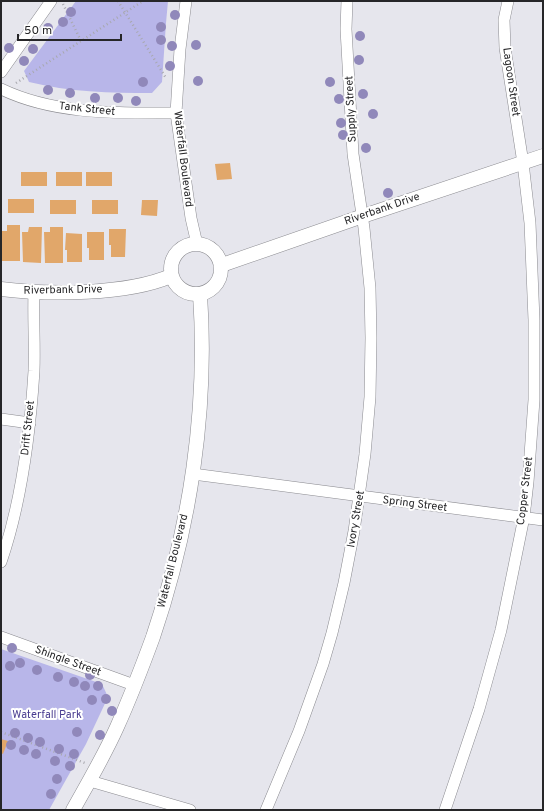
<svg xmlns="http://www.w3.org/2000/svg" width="544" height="811" font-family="Overpass,sans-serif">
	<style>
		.park { fill: #b8b6e9 }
		.building { fill: #e1a76a }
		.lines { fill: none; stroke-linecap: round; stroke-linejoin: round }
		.minor-casing { stroke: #8b8b90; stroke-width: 12 }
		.tertiary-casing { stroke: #8b8b90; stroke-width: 15 }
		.path { stroke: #a8a8ae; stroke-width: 2.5; stroke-dasharray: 1 3; stroke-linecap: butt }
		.minor { stroke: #fff; stroke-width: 11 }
		.tertiary { stroke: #fff; stroke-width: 14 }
		.tree { fill: #9088ba }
		.labels { text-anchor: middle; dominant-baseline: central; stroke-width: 4; stroke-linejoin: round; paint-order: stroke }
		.street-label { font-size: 11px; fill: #262628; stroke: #fff }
		.park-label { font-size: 11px; fill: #493c90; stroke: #fff }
	</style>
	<rect width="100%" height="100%" fill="#e6e6ed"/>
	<g class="park">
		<path d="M76 1H168L166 23 162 82 152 93C110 93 69 92 29 82L24 71Z"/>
		<path d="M1 649 102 684 108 697 86 744 49 810H1Z"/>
	</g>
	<g class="building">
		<path d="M230 163 232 179 217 180 215 164Z"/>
		<rect x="21" y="172" width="26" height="14"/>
		<rect x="56" y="172" width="26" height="14"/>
		<rect x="86" y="172" width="26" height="14"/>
		<rect x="8" y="199" width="26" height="14"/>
		<rect x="50" y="200" width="26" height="14"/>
		<rect x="92" y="200" width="26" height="14"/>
		<path d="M142 200H158L157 216 141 215Z"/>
		<path d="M7 225H20V261H2L1 231H7Z"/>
		<path d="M29 227H42L41 263 23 262 22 232H28Z"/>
		<path d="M50 227H63V263H45L44 232H50Z"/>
		<path d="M109 229H126L125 257H111V245H109Z"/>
		<path d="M87 232H104V260H89V248H87Z"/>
		<path d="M66 233 82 234V262H67V250H65Z"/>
		<path d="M1 739 8 741 3 754 1 753Z"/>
	</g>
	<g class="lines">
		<defs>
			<g id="minor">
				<path d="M186 1 180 49 176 113 191 218 197 244"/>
				<path d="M1 72 51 1"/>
				<path d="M1 89C55 115 118 113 176 113"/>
				<path d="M1 419 30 423"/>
				<path d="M193 474 543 520"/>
				<path d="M1 562C22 501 30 435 34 371 35 345 33 318 34 292"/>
				<path d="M1 637 134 685"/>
				<path d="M90 781 190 810"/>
				<path d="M266 810 299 731 323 664 332 633 344 583 354 531 365 454 370 397 371 338 370 288 364 228 353 154 346 29 347 1"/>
				<path d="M445 810 479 709 501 630 524 517 528 482 534 400V320L530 223 523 163 505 48 504 20 508 1"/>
			</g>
			<g id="tertiary">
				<circle cx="196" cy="269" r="25"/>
				<path d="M222 265 363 216 543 156"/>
				<path d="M1 289C49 295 126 295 171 276"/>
				<path d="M73 810C88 783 104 756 117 727 130 698 142 667 153 637 190 528 208 410 200 294"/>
			</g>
		</defs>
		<use href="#minor" class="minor-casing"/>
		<use href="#tertiary" class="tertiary-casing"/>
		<g class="path">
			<path d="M118 1 166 78"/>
			<path d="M63 4 81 41"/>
			<path d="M16 83 143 1"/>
			<path d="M1 732 85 763"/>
		</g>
		<use href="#minor" class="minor"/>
		<use href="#tertiary" class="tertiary"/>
	</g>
	<g class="tree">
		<circle cx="71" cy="12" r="5"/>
		<circle cx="175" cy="15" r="5"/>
		<circle cx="63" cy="22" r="5"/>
		<circle cx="161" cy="27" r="5"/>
		<circle cx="48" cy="28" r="5"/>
		<circle cx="360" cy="36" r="5"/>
		<circle cx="161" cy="40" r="5"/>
		<circle cx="196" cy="45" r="5"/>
		<circle cx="172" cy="46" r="5"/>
		<circle cx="9" cy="48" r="5"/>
		<circle cx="33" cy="49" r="5"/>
		<circle cx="359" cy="60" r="5"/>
		<circle cx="24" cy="61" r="5"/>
		<circle cx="170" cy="66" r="5"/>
		<circle cx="198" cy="81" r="5"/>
		<circle cx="143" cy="82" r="5"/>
		<circle cx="330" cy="82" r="5"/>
		<circle cx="48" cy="90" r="5"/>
		<circle cx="70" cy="93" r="5"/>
		<circle cx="363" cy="94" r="5"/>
		<circle cx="95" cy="98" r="5"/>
		<circle cx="118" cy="98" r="5"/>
		<circle cx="339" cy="99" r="5"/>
		<circle cx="136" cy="101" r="5"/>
		<circle cx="373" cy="114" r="5"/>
		<circle cx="341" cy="123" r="5"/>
		<circle cx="343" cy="135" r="5"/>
		<circle cx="366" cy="148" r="5"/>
		<circle cx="388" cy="193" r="5"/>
		<circle cx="12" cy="648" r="5"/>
		<circle cx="20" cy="663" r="5"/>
		<circle cx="10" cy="666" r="5"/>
		<circle cx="37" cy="670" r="5"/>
		<circle cx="90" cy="675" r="5"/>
		<circle cx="58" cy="677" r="5"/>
		<circle cx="74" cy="682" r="5"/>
		<circle cx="85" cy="686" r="5"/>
		<circle cx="98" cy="686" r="5"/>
		<circle cx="106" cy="699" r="5"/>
		<circle cx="92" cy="700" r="5"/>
		<circle cx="112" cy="711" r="5"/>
		<circle cx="77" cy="732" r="5"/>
		<circle cx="15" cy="733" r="5"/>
		<circle cx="100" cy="735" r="5"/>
		<circle cx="28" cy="738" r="5"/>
		<circle cx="40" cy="742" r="5"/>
		<circle cx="11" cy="745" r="5"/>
		<circle cx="59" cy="749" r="5"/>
		<circle cx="24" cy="750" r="5"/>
		<circle cx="36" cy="754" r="5"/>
		<circle cx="74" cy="754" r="5"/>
		<circle cx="55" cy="761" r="5"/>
		<circle cx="70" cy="766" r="5"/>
		<circle cx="57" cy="779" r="5"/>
		<circle cx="51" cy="794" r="5"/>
	</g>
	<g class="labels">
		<g class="street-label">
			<text transform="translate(511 82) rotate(82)">Lagoon Street</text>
			<text transform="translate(87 109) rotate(6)">Tank Street</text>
			<text transform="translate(351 109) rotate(-93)">Supply Street</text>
			<text transform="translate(183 159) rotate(83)">Waterfall Boulevard</text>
			<text transform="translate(382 209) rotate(-19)">Riverbank Drive</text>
			<text transform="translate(63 290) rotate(-1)">Riverbank Drive</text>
			<text transform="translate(28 428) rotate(-84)">Drift Street</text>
			<text transform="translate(525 491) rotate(-83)">Copper Street</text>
			<text transform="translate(415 504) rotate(7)">Spring Street</text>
			<text transform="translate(356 519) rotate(-80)">Ivory Street</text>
			<text transform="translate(173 561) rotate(-76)">Waterfall Boulevard</text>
			<text transform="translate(68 661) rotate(20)">Shingle Street</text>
		</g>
		<g class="park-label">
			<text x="47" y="715">Waterfall Park</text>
		</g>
	</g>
	<rect width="544" height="811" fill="none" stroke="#262628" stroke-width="4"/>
	<path d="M18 34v6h103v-6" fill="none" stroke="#262628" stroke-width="2"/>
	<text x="24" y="34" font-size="12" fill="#262628" stroke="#ffffff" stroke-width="3" paint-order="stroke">50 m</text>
</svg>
